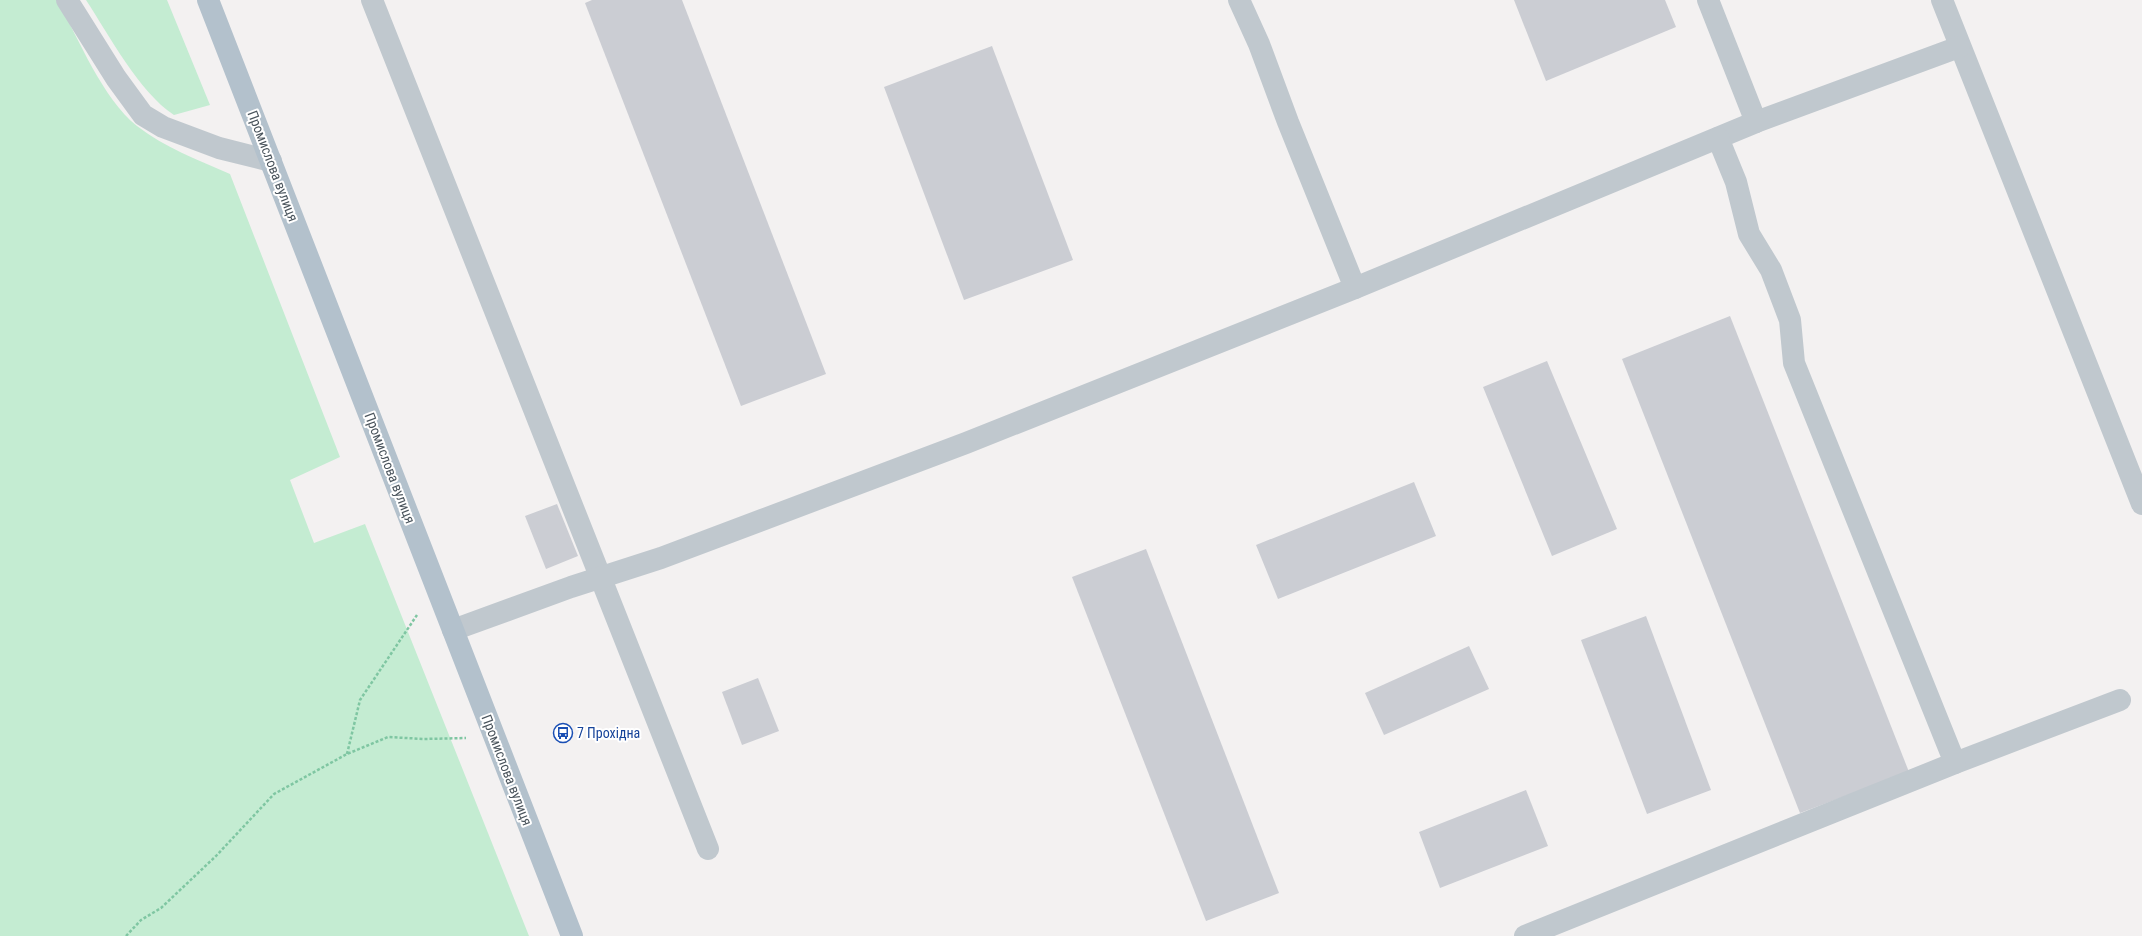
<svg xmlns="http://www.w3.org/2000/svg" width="2142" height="936" font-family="'Roboto Condensed',sans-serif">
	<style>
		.green { fill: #c4ecd2 }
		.building { fill: #cbcdd3 }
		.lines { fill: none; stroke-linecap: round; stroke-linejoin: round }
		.path { stroke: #7fc6a2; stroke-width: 2.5; stroke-dasharray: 3 2; stroke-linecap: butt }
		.minor { stroke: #c0c8ce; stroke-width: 22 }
		.major { stroke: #b3c1cc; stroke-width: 22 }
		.labels { text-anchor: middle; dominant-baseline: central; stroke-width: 4; stroke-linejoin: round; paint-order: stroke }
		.street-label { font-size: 14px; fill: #4a545c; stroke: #fff }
		.transit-label { font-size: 14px; fill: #164399; stroke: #fff; text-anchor: start }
	</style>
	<rect width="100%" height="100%" fill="#f3f1f1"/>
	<g class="green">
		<path d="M0 0H57C79 39 102 98 137 126 164 147 198 160 230 174L340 457 290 480 314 543 365 524 529 936H0Z"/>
		<path d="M86 0H167L210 105 174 115C139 92 109 35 86 0Z"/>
	</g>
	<g class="building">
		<path d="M592 0H682L826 374 741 406 585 3Z"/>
		<path d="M1514 0H1665L1676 27 1546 81Z"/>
		<path d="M992 46 1073 260 964 300 884 87Z"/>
		<path d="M1730 316 1909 772 1800 813 1622 359Z"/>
		<path d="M1547 361 1617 529 1552 556 1483 387Z"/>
		<path d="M1414 482 1436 536 1278 599 1256 545Z"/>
		<path d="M557 504 578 556 546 569 525 516Z"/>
		<path d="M1146 549 1279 893 1206 921 1072 577Z"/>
		<path d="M1646 616 1711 790 1647 814 1581 640Z"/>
		<path d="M1469 646 1489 689 1384 735 1365 693Z"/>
		<path d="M758 678 779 731 742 745 722 692Z"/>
		<path d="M1526 790 1548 846 1440 888 1419 832Z"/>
	</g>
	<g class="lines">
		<g class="path">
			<path d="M347 754 360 700 417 615"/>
			<path d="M126 936 141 920 161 908 216 856 274 794 347 754 388 737 424 739 466 738"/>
		</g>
		<g class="minor">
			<path d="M67 0 116 78 143 115 163 127 219 148 271 161"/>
			<path d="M372 0 708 849"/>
			<path d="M1239 0 1259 44 1288 122 1355 288"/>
			<path d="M1708 0 1756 122"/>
			<path d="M1942 0 2142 504"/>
			<path d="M453 630 571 587 661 558 966 443 1355 288 1756 122 1959 47"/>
			<path d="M1955 763 2120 700"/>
			<path d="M1525 936 1955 763 1794 363 1790 320 1771 270 1749 234 1736 182 1718 138"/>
		</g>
		<path class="major" d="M208 0 572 936"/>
	</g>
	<defs>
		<symbol id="bus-ring" viewBox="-11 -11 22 22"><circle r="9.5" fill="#fff" stroke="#1a4fb4" stroke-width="1.5"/><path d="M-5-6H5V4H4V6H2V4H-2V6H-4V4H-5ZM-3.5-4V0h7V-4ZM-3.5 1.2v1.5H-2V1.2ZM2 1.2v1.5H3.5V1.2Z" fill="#1a4fb4"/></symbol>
	</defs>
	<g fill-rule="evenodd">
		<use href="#bus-ring" x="552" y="722" width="22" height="22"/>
	</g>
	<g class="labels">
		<g class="street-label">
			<text transform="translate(273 166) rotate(69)">Промислова вулиця</text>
			<text transform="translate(390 468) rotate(69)">Промислова вулиця</text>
			<text transform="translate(507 770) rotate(69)">Промислова вулиця</text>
		</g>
		<g class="transit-label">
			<text x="577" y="733">7 Прохідна</text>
		</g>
	</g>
</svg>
